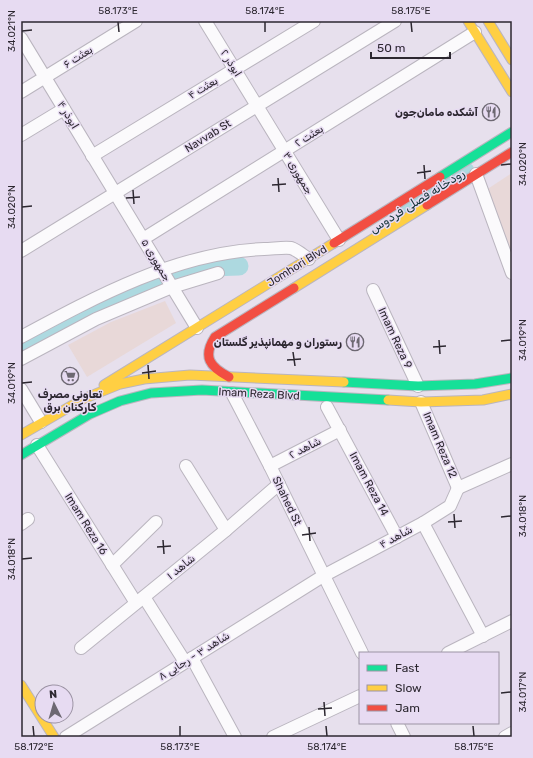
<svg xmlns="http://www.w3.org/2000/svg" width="533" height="758" font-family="Rubik,Cairo,sans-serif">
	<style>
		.commercial { fill: #e8d8d8 }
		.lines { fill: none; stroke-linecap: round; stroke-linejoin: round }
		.river { stroke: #add9e0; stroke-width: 19 }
		.street-casing { stroke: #bab5bf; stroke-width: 14 }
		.fast-casing { stroke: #bab5bf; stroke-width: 11 }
		.slow-casing { stroke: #bab5bf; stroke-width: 11 }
		.jam-casing { stroke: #bab5bf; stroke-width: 11 }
		.street { stroke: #fbfafc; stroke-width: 12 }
		.fast { stroke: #16e098; stroke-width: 9 }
		.slow { stroke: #ffcf43; stroke-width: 9 }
		.jam { stroke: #f24e42; stroke-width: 9 }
		.ticks { fill: none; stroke: #2c2730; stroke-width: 1.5 }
		.labels { text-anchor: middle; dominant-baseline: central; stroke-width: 3; stroke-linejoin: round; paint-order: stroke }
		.street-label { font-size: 11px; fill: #2c2730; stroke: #e7dbf2 }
		.poi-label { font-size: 11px; font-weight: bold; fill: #2c2730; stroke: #e7dbf2; text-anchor: end }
		.water-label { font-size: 12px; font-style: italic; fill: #0f3133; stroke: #e7dbf2 }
		.neatline { fill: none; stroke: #2c2730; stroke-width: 1.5 }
		.ticks-label { font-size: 10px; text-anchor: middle; fill: #2c2730 }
	</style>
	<rect width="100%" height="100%" fill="#e7e0ed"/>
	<g class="commercial">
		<path d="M512 173V261L486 190Z"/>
		<path d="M165 301 176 323 87 377 68 345 111 322Z"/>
	</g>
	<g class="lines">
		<g class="river">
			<path d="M408 207 465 171"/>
			<path d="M176 276C197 270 217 266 239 266"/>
			<path d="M21 345 91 310 158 283"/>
		</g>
		<defs>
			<g id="street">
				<path d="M205 21 339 240"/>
				<path d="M21 38 197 328"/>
				<path d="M21 92 136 21"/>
				<path d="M21 135 64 109"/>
				<path d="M92 156 314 21"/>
				<path d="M476 174 512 273"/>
				<path d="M143 239 475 32"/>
				<path d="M21 251 395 21"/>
				<path d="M373 290 418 386"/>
				<path d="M21 337C95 297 178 252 264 249 272 249 283 247 291 248 297 250 304 256 309 259"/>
				<path d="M21 359 96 319 172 287 218 273"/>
				<path d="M21 389 41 422"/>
				<path d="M232 393 270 466 362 653"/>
				<path d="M421 402 458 488"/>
				<path d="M327 407 397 537"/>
				<path d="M37 445 136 603"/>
				<path d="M186 466 226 530"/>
				<path d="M270 466 340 430"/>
				<path d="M458 488 512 464"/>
				<path d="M423 523 483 636"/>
				<path d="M21 524 28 519"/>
				<path d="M112 565 156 522"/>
				<path d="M144 597 185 662"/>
				<path d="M81 648 226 530 279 484"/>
				<path d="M448 653 512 621"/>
				<path d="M192 658 235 737"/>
				<path d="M397 723 404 737"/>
				<path d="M66 737 323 576 423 523 450 506 458 488"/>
				<path d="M273 737 360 696"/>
				<path d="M505 737 512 733"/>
			</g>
			<g id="fast">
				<path d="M440 177 512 132"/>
				<path d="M344 382 418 386 475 384 512 378"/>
				<path d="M21 455 90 414 120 401 151 393 202 390 388 400"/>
			</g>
			<g id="slow">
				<path d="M468 21 512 92"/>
				<path d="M488 21 512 60"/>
				<path d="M294 288 427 205"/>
				<path d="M104 385 334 243"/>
				<path d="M388 400 421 402 483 400 512 394"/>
				<path d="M21 435 83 399 120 384 144 379 190 375 344 382"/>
				<path d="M21 685 54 737"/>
			</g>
			<g id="jam">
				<path d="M427 205 512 152"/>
				<path d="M334 243 440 177"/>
				<path d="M229 377C210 367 202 357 215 337L294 288"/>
			</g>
		</defs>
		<use href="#street" class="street-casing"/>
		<use href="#fast" class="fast-casing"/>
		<use href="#slow" class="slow-casing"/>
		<use href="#jam" class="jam-casing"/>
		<use href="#street" class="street"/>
		<use href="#fast" class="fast"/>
		<use href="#slow" class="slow"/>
		<use href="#jam" class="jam"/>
	</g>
	<path class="ticks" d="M118 22 119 32M265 22V32M411 22 412 32M22 31 32 30M424 165 425 179M501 165 511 164M417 173 431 171M278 178 279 192M272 185 286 184M133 190 134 204M126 198 140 197M22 207 32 206M439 340 440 354M501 341 511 340M433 347 446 346M293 352 295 366M287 360 301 359M148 365 149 379M142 373 156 371M22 383 32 382M454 514 455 528M501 517 511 516M448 522 462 521M309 527 310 541M302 535 316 533M163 540 164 554M157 547 171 546M22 559 32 558M501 693 511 692M324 702 325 716M318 709 332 708M33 726 34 736M180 726V736M326 726 327 736M473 726 474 736"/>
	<defs>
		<symbol id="restaurant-ring" viewBox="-11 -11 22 22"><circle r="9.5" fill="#e7dbf2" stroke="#6d6872" stroke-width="1.5"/><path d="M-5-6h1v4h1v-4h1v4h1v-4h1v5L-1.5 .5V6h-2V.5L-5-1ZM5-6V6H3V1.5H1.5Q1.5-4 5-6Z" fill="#6d6872"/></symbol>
		<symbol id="supermarket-ring" viewBox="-11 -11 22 22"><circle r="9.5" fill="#e7dbf2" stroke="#6d6872" stroke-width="1.5"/><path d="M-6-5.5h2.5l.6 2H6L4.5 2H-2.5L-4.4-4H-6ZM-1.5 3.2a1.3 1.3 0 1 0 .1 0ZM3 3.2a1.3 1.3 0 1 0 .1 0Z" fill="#6d6872"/></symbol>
	</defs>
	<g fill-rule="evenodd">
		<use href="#restaurant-ring" x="481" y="102" width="20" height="20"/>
		<use href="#restaurant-ring" x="345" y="332" width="20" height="20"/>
		<use href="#supermarket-ring" x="60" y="366" width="20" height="20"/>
	</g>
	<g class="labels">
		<g class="street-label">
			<text transform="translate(78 57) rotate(-32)">بعثت ۶</text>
			<text transform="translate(231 63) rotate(58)">ابوذر ۲</text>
			<text transform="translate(203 88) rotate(-31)">بعثت ۴</text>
			<text transform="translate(68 115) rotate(59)">ابوذر ۴</text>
			<text transform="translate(208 136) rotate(-32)">Navvab St</text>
			<text transform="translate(309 136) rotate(-32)">بعثت ۲</text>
			<text transform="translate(298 173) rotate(59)">جمهوری ۳</text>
			<text transform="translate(156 260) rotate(59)">جمهوری ۵</text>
			<text transform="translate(297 266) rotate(-32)">Jomhori Blvd</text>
			<text transform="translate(395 338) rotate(65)">Imam Reza 9</text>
			<text transform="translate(259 394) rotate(3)">Imam Reza Blvd</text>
			<text transform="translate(440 445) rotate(67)">Imam Reza 12</text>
			<text transform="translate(305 448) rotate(-27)">شاهد ۲</text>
			<text transform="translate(369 484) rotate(62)">Imam Reza 14</text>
			<text transform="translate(287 501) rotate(64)">Shahed St</text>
			<text transform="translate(86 524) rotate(58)">Imam Reza 16</text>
			<text transform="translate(396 537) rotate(-28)">شاهد ۴</text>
			<text transform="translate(181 567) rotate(-39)">شاهد ۱</text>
			<text transform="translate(194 656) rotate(-32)">شاهد ۳ - رجایی ۸</text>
		</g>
		<g class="poi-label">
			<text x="478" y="112">آشکده مامان‌جون</text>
			<text x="342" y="342">رستوران و مهمانپذیر گلستان</text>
			<text x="70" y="394" text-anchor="middle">تعاونی مصرف<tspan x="70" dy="13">کارکنان برق</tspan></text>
		</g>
		<g class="water-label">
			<text transform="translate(417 201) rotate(-32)">رودخانه فصلی فردوس</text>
		</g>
	</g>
	<rect width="533" height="758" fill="none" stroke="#e7dbf2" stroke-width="44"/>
	<rect x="359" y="652" width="140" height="72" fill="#e7dbf2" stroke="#9c93a4"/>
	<rect x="367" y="665" width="20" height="6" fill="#16e098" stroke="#9c93a4"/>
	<text x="395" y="672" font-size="12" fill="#2c2730">Fast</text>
	<rect x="367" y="685" width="20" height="6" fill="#ffcf43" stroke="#9c93a4"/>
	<text x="395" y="692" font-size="12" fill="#2c2730">Slow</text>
	<rect x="367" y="705" width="20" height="6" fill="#f24e42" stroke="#9c93a4"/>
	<text x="395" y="712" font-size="12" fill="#2c2730">Jam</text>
	<g transform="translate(54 704) rotate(355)"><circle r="19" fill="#e7dbf2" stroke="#9c93a4"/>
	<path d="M0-3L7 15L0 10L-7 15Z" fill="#6d6872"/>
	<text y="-6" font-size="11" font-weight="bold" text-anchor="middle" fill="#2c2730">N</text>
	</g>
	<path d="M371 52v6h79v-6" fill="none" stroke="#2c2730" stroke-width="2"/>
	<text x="377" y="52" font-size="12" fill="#2c2730" stroke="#e7dbf2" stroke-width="3" paint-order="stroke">50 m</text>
	<rect x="22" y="22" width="489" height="714" class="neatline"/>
	<g class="ticks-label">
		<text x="118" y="14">58.173°E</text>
		<text x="265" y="14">58.174°E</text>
		<text x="411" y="14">58.175°E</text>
		<text transform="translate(11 31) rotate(-90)" y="4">34.021°N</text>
		<text transform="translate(522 164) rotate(-90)" y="4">34.020°N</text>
		<text transform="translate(11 207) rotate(-90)" y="4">34.020°N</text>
		<text transform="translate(522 340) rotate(-90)" y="4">34.019°N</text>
		<text transform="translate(11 383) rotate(-90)" y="4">34.019°N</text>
		<text transform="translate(522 516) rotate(-90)" y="4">34.018°N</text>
		<text transform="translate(11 559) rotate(-90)" y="4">34.018°N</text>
		<text transform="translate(522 692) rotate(-90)" y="4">34.017°N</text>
		<text x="34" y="750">58.172°E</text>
		<text x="180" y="750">58.173°E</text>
		<text x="327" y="750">58.174°E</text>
		<text x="474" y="750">58.175°E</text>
	</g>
</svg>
